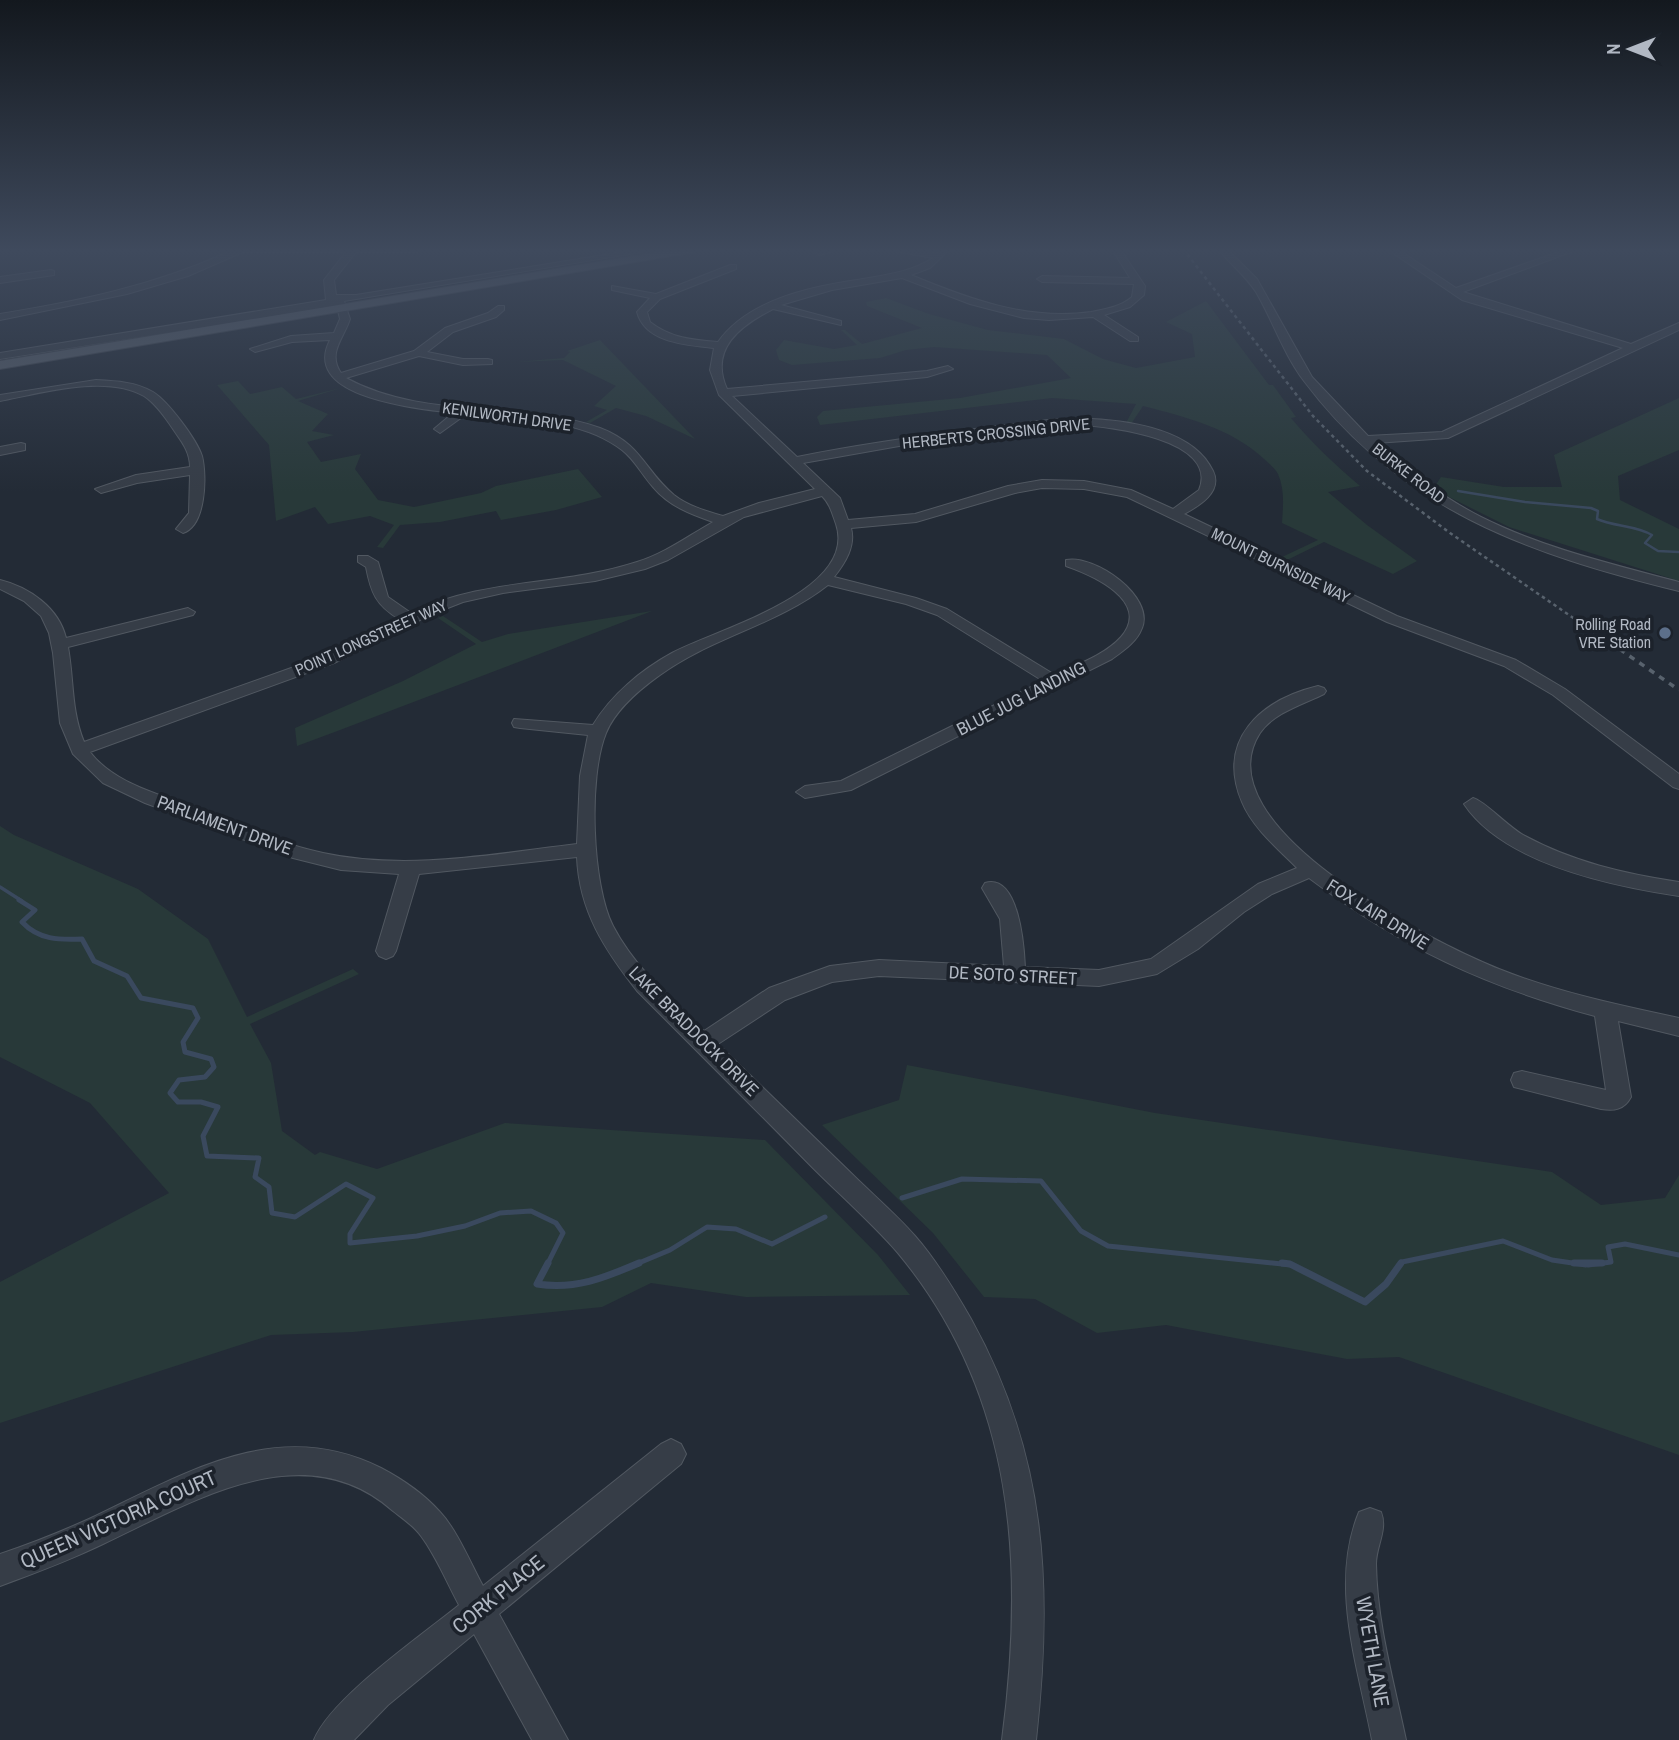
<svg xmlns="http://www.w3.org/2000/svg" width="1679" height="1740" font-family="'Archivo Narrow',sans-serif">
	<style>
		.green { fill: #283939 }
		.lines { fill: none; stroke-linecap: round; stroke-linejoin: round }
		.stream-far3 { stroke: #3a495e; stroke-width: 2.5 }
		.stream-far2 { stroke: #3a495e; stroke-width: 3.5 }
		.stream-far1 { stroke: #3a495e; stroke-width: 5 }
		.stream { stroke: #3a495e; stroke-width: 7 }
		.minor-casing { stroke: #515861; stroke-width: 2 }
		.major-casing { stroke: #3f4650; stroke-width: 2 }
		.minor { fill: #363d47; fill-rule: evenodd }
		.major { fill: #545c67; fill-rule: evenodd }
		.rail-far1 { stroke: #58626d; stroke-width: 2.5; stroke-dasharray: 3.5 3.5; stroke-linecap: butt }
		.rail { stroke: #58626d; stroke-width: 3.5; stroke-dasharray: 6 6; stroke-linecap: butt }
		.service-dot { fill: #5c6f8a; stroke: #1c222b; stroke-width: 2.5 }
		.labels { text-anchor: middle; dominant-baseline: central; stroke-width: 7; stroke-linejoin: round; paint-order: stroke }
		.far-street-label { font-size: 16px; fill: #b1b8c3; stroke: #1c222b }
		.far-poi-label { font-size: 16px; fill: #b1b8c3; stroke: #1c222b; text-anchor: end }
		.street-label { font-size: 18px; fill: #b1b8c3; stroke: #1c222b }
		.near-street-label { font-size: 21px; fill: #b1b8c3; stroke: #1c222b }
	</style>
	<rect width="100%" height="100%" fill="#232b36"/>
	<g class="green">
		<path d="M886 298 929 314 988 330 1064 339 1103 359 1136 368 1195 357 1192 334 1166 322 1206 301 1269 385H1273L1296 417 1291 418C1312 443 1335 465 1360 486L1328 492 1367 525 1417 561 1393 574 1324 542 1287 560 1282 557 1318 540 1282 523C1283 506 1285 490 1278 474 1275 468 1268 463 1263 458 1230 428 1186 417 1143 406L1131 424 1126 423 1136 404 1052 398 820 425 817 417 823 411 960 398 1071 378 1047 355 934 347 906 350 880 358 792 365 779 360 776 350 784 340 834 349 857 345 841 330H845L862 344 922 328 867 306 866 302Z"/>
		<path d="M600 340 695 439 646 416 616 408 590 423 586 422 607 410 594 406 616 386 563 360 516 362 564 358 570 352 567 351Z"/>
		<path d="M238 381 250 394 282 387 296 399 341 388 298 401 328 414 312 431 334 435 307 442 321 462 361 454 355 469 378 500 414 507 481 493 496 486 578 469 602 497 556 510 501 520 496 511 440 522 400 525 383 548 377 547 394 525 370 516 328 524 315 507 276 521 269 445 217 385Z"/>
		<path d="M1679 398V450L1618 476 1620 500 1679 529V581L1509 527 1433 489 1441 477 1504 487H1562L1554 455Z"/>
		<path d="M652 611 340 730 297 746 295 728 403 681 476 644 438 618 443 616 482 642 508 634Z"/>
		<path d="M0 826 14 835 138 889 208 939 247 1017 353 969 359 974 250 1024 271 1063 282 1131 315 1155 320 1152 377 1169 505 1123 765 1140 878 1255 910 1295 746 1297 651 1283 602 1307 353 1332 271 1335 0 1423V1282L169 1193 90 1103 0 1057Z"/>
		<path d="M907 1065 1155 1113 1552 1172 1601 1205 1665 1198 1679 1175V1455L1399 1357 1347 1359 1166 1325 1097 1333 1035 1299 984 1297 933 1233 822 1125 899 1100Z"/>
	</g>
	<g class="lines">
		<path class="stream-far3" d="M1458 491 1525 502 1591 508 1598 511 1597 519C1615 527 1635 525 1652 535L1645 543 1658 551 1679 552"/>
		<path class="stream-far2" d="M0 887 22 901"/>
		<g class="stream-far1">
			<path d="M19 900 35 910 22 922C39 940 59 940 82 939L94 961 127 976 141 998 193 1008 198 1018 183 1042 185 1052 211 1059 214 1067 205 1077 179 1080 170 1093 178 1102H201L218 1107 203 1136 207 1156 259 1158 255 1177 269 1187 272 1213 295 1217 346 1184 373 1198 350 1234V1243L417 1236 465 1226 500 1213 531 1211 556 1223 563 1233 547 1265"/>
			<path d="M902 1198 962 1179 1041 1181 1081 1231 1108 1246 1292 1265"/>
			<path d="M634 1265 670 1250 707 1227 736 1229 772 1244 825 1217"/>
			<path d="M1400 1265 1402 1262 1503 1241 1552 1260 1586 1265"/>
			<path d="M1588 1265 1611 1262 1608 1247 1625 1244 1679 1255"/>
		</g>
		<g class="stream">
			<path d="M548 1263 537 1284C575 1290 604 1278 639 1263"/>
			<path d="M1282 1263 1290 1264 1365 1302 1386 1284 1401 1263"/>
			<path d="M1574 1263H1602"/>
		</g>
		<defs>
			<g id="minor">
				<path d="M227 249H421L417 252H356L334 280 336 295H356L641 249H660L344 301 350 319C344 338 327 353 341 373L414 351 445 328 488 313 498 306H504V310L496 317 453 332 427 352 463 359H488L492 360V364L463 365 419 356 346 378C425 421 517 399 600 428 642 444 644 470 674 495 688 506 706 511 723 516L759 503 815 489 719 395 710 370 714 348C687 345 645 343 637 312L650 298 612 290V286L656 294 730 265H736V269L660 299 647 312 650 322C670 338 693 340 718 342 748 300 809 287 857 280 884 275 909 273 933 258L884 249 938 253 941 249H950L930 268 911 275C969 299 1028 321 1091 312 1106 309 1120 307 1132 297L1134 284 1042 282 1037 279 1042 276 1130 278 1112 249H1120L1145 286 1144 295 1130 307 1104 315 1138 337V341H1130L1093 317 1049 320 1024 318 970 304 902 278 832 290 781 305 841 321V325L773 309C740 326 709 349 727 389L927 371 948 366 953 369 927 377 732 396 797 457C861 444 926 435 991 427 1024 423 1058 417 1091 419 1131 421 1194 430 1213 471 1223 492 1199 506 1184 514L1397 616 1516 660 1565 689 1679 774V789L1673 787 1553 695 1504 666 1387 622 1127 497 1084 489 1042 488 1015 493 916 522 851 528C856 546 845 563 834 577L916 598 947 609 1055 675C1076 665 1105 655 1121 637 1152 601 1092 575 1066 566V560C1094 554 1155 596 1142 628 1137 642 1123 651 1112 659L851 790 805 798 796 792 805 786 841 781 1043 681 937 615 906 604 828 585C777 625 712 637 660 675 639 690 616 709 606 733 588 777 592 885 613 926 635 968 671 999 704 1031L769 988 830 966 879 960 1004 966 1000 919 982 888 985 883C1019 873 1024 946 1025 967L1099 970 1151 959 1258 884 1297 868C1278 849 1252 827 1242 802 1216 740 1260 700 1318 686L1324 688 1326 691 1324 694C1304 704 1273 713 1260 733 1200 826 1434 943 1499 969 1557 992 1618 1005 1679 1018V1036L1618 1021 1631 1097C1624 1110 1614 1111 1601 1109L1514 1087 1511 1080 1514 1073 1522 1071 1606 1090 1595 1016C1484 986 1401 947 1309 878L1272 894 1244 912 1198 949 1157 974 1099 986 879 976 832 982 785 1000 718 1044C762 1087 807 1130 851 1173 872 1194 896 1214 915 1236 937 1261 955 1291 971 1319 1047 1456 1053 1588 1036 1740H1002C1025 1566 1016 1395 898 1253 872 1223 840 1195 812 1167 754 1108 695 1049 637 991 605 950 579 911 577 857L419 874 396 951 393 956 386 959 379 956 376 951 399 874 341 870 293 858 145 803 103 783 73 754 60 723 53 653 49 633 41 616 24 601 0 589V580C29 587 59 608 66 638L188 608 195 612 193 615 68 647C74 680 71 710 84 742L322 657 399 619C376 605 371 593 366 567L358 562V556H368L378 562 388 597 411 613C486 577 561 587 637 562 664 554 688 536 713 522 690 514 669 506 653 487 642 475 635 460 622 450 580 417 516 420 465 415L440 433 434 429 453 413C416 408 300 398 330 340L292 342 255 352 250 349 291 336 334 333 340 319 337 306 0 359V353L326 300 324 280 346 252H243L188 276 127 294 0 320V314C79 301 157 285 230 251ZM1078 425C1108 426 1220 439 1199 490L1173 509 1131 490 1084 481 1042 480 1008 486 915 514 848 520 840 498 803 463 916 443ZM822 496C830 504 832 513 836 524 859 592 714 630 672 653 641 670 611 695 593 725L514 719 512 723 514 727 520 728 588 735 580 776 577 844C493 854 407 871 323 853 276 843 231 822 187 805 153 792 113 782 90 752L334 663 430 615 463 602 503 593 595 581 645 569 668 560 744 517Z"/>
				<path d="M822 249H842L819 255 815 252Z"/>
				<path d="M1218 249H1227L1257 279 1312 377 1368 436 1442 432 1623 348 1462 300 1387 249H1397L1456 288 1567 249H1579L1463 292 1631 344 1679 323V330L1448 438 1375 443C1408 471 1442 497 1481 517 1543 548 1612 564 1679 582V591C1529 554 1401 510 1304 381 1283 353 1273 321 1256 292 1245 275 1230 264 1218 249Z"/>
				<path d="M51 270 54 271V275L0 283V277Z"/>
				<path d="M96 380C116 381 136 382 153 392 168 401 197 440 202 456 207 476 206 526 183 533L176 529 189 513 190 475 137 483 101 493 95 489 136 475 190 467C190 451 181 441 173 429 165 417 156 404 144 396 106 374 41 393 0 401V395Z"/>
				<path d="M21 443 25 444V450L0 455V447Z"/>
				<path d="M1473 798C1485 801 1509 828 1525 836 1573 862 1625 874 1679 882V896C1612 886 1504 864 1464 804Z"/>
				<path d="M671 1439 681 1444 686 1454 681 1464 499 1614 568 1740H532L474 1634 388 1705 354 1740H314C331 1698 421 1636 459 1605 447 1583 436 1556 421 1536 414 1526 402 1518 393 1511 304 1432 192 1502 103 1544 70 1560 35 1573 0 1586V1554C30 1544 60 1532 89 1519 184 1474 277 1415 381 1468 402 1479 424 1494 440 1512 457 1530 471 1564 483 1586L661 1444Z"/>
				<path d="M1370 1508 1381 1512C1388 1530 1376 1546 1376 1564 1377 1624 1394 1682 1406 1740H1372C1358 1666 1329 1585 1359 1512Z"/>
			</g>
			<path id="major" d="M676 249H701L695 252 0 369V361Z"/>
		</defs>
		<use href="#minor" class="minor-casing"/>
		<use href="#major" class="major-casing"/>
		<use href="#minor" class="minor"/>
		<use href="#major" class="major"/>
		<path class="rail-far1" d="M1183 249 1313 416 1367 471 1450 533 1582 624"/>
		<path class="rail" d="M1580 622 1679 690"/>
	</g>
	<linearGradient id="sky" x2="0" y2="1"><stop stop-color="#13181e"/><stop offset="0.51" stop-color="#3f4a5d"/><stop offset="1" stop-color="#3f4a5d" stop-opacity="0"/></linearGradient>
	<rect width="1679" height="492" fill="url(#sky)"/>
	<circle class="service-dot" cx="1665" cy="633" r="7"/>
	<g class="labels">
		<g class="far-street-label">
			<text transform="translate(507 416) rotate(8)">KENILWORTH DRIVE</text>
			<text transform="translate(996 433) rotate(-6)">HERBERTS CROSSING DRIVE</text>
			<text transform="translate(1409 473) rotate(38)">BURKE ROAD</text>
			<text transform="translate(1281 565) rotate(26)">MOUNT BURNSIDE WAY</text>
			<text transform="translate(371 637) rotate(-24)">POINT LONGSTREET WAY</text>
		</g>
		<g class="far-poi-label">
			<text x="1651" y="624">Rolling Road<tspan x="1651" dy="18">VRE Station</tspan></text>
		</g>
		<g class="street-label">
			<text transform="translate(1021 698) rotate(-27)">BLUE JUG LANDING</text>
			<text transform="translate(225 825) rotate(20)">PARLIAMENT DRIVE</text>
			<text transform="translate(1378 914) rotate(32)">FOX LAIR DRIVE</text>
			<text transform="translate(1013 975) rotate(3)">DE SOTO STREET</text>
			<text transform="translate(694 1031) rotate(45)">LAKE BRADDOCK DRIVE</text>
		</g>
		<g class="near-street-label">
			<text transform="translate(118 1519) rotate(-24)">QUEEN VICTORIA COURT</text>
			<text transform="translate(498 1594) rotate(-39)">CORK PLACE</text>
			<text transform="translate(1373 1652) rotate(80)">WYETH LANE</text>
		</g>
	</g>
	<g transform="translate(1630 49) rotate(270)" stroke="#1c222b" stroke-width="5" paint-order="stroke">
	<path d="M0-5L12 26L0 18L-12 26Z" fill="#b1b8c3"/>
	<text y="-10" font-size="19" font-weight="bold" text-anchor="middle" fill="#b1b8c3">N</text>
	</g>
</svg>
